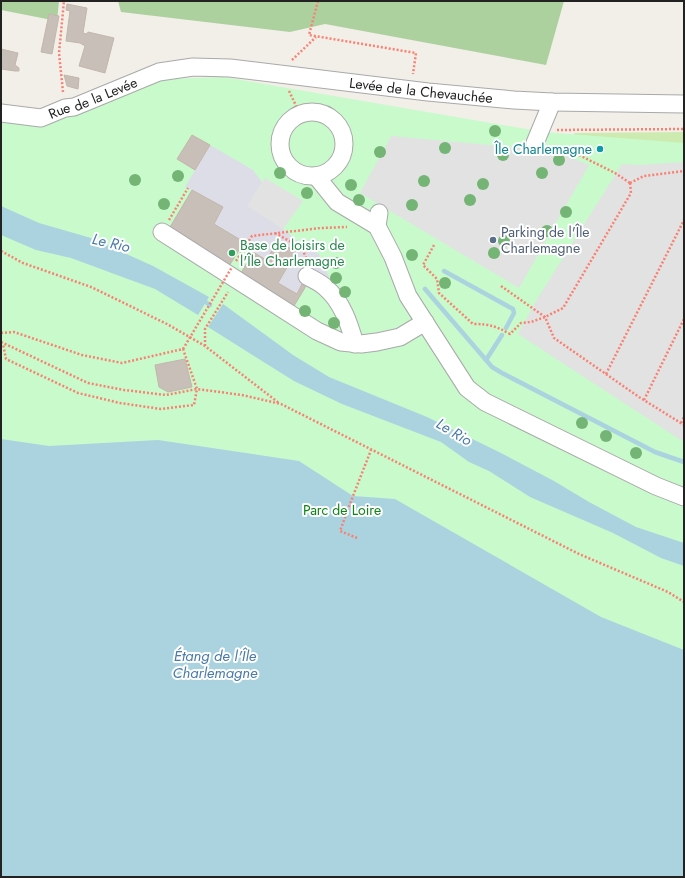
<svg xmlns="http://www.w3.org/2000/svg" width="685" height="878" font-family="Jost,sans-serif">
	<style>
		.grass { fill: #cdebb0 }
		.forest { fill: #add19e }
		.park { fill: #c8facc }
		.parking { fill: #e2e2e2 }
		.plaza { fill: #dddde8 }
		.water { fill: #aad3df }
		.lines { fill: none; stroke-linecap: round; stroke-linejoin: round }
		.stream { stroke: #aad3df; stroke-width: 4.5 }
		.building { fill: #c7bfb8; stroke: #c4b6ab }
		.minor-casing { stroke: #a9a9a9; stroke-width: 19 }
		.path { stroke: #fa8072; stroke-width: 2.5; stroke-dasharray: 2 2; stroke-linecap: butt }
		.minor { stroke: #fff; stroke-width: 17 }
		.path-bridge { stroke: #fa8072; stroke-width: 2.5; stroke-dasharray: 2 2; stroke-linecap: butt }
		.tree { fill: #74b475 }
		.culture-dot { fill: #0f9aa8; stroke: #fff; stroke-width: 1.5 }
		.service-dot { fill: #5c6f8a; stroke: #fff; stroke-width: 1.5 }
		.leisure-dot { fill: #2e9e5b; stroke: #fff; stroke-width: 1.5 }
		.labels { text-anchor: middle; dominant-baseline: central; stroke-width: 4; stroke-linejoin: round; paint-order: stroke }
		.street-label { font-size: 14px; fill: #222; stroke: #fff }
		.culture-label { font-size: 14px; fill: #0d838f; stroke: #fff; text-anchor: end }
		.service-label { font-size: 14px; fill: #4e5e75; stroke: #fff; text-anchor: start }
		.leisure-label { font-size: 14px; fill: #27864d; stroke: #fff; text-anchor: start }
		.park-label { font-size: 14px; fill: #0c8416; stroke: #fff }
		.water-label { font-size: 15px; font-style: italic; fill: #4a7aab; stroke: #fff }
	</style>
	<rect width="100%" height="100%" fill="#f2efe9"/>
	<path class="grass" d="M684 132V162L571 138 575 133Z"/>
	<g class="forest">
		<path d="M1 1H59L57 21 1 10Z"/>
		<path d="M118 1H564L546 65 325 24 290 32 121 12Z"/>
	</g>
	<path class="park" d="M224 77 544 132 684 143V877H1V117L69 116 164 79Z"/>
	<g class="parking">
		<path d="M391 136 555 151 589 165 519 288 360 193Z"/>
		<path d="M684 162V442L518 334 536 301 622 164 638 165Z"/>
		<path d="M265 178 303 201 283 229 246 206Z"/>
	</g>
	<path class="plaza" d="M210 145 253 170 262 182 247 206 283 229 298 241 319 254 333 286 307 276 297 294 278 283 296 252 278 241 266 260 253 252 244 242 214 224 222 207 192 190 185 187Z"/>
	<g class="water">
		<path d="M1 206 39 223 91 238 153 266 209 297 198 315 155 289 71 258 36 250 1 235Z"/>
		<path d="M223 304 293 355 329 377 427 417 497 451 554 481 589 502 636 527 684 543V566L661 558 613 533 530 497 489 471 469 462 441 442 342 404 294 381 208 327Z"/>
		<path d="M1 439 49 446 158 440 299 461 353 496 395 499 601 617 684 650V877H1Z"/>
	</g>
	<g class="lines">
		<g class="stream">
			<path d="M444 271 513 309 514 313 506 328"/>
			<path d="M425 289 492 367 502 373 655 452 684 462"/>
			<path d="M201 299 210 305"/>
			<path d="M486 360 502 335"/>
		</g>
	</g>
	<g class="building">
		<path d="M67 4 87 8 83 33 87 34 88 32 114 38 105 73 79 66 85 46 80 43 66 41 70 11 66 10Z"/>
		<path d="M49 14 59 16 52 54 41 52Z"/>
		<path d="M1 49 18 53 15 65 19 68V71H15L1 69Z"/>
		<path d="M64 75 79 78 78 89 67 86Z"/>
		<path d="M192 135 210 145 195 170 177 159Z"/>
		<path d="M600 145 605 148 601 153 596 150Z"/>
		<path d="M192 190 223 207 214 224 244 242 229 266 199 247 200 245 170 227Z"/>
		<path d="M278 241 296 252 278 283 297 294 302 284 306 286 291 311 241 273 253 252 266 260Z"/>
		<path d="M185 359 192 387 168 392 159 387 155 365Z"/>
	</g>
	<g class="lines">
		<defs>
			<g id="minor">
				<circle cx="312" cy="144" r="32"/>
				<path id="s1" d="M1 113 41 118 65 108 74 107 159 72 193 67 230 68 428 92 514 100 552 102 684 104"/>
				<path d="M535 143 552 102"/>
				<path d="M316 176 337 202 377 226"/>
				<path d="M379 213 377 226 393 257 408 296 467 388 485 402 656 486 684 497"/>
				<path d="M162 232 317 331 341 342 361 344 377 342 400 337 425 322"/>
				<path d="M307 276C314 280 321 283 326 288 342 302 349 323 355 344"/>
			</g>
		</defs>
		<use href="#minor" class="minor-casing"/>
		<g class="path">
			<path d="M318 1 309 35 416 53 413 74"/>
			<path d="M292 60 316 37"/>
			<path d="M289 91 300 114"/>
			<path d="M63 92 59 53 64 1"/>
			<path d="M557 130 684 129"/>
			<path d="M579 155 615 173 630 183"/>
			<path d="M630 183 644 176 684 171"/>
			<path d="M169 220 188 188"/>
			<path d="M275 233 302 248 306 258V261"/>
			<path d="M434 245 423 265 437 279 439 293 473 324C489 324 496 326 510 334L521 323 531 322 545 317 563 308 631 193 630 183"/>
			<path d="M1 251 23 263 91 287 167 324 205 346 279 403"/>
			<path d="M236 261 252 236 321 228 347 227"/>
			<path d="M501 286 545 317 554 338 639 397 684 425"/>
			<path d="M1 333 14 332 82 355 122 363 183 349 197 389 194 405 161 409 120 403 78 393 6 359 3 344"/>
			<path d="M1 342 88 383 124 390 166 395 197 389 242 395 281 404 579 554 668 592 684 602"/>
			<path d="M205 346V329L228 292"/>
			<path d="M606 374 684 220"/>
			<path d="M644 400 684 319"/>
			<path d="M681 423 684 417"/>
			<path d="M357 538 340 531 353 496 371 450"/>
		</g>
		<use href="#minor" class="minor"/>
		<path class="path-bridge" d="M183 349 232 267"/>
	</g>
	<g class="tree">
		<circle cx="495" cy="131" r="6"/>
		<circle cx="445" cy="148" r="6"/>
		<circle cx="380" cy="152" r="6"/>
		<circle cx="503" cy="155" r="6"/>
		<circle cx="559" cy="160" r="6"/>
		<circle cx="280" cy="173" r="6"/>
		<circle cx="542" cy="173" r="6"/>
		<circle cx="178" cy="176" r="6"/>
		<circle cx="135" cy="180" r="6"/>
		<circle cx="424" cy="181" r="6"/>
		<circle cx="483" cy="184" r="6"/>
		<circle cx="351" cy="185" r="6"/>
		<circle cx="307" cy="193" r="6"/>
		<circle cx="359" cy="200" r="6"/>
		<circle cx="470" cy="200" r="6"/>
		<circle cx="164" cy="204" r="6"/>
		<circle cx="412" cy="205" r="6"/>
		<circle cx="566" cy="212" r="6"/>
		<circle cx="547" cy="231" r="6"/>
		<circle cx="504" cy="241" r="6"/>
		<circle cx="494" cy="253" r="6"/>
		<circle cx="412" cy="255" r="6"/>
		<circle cx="336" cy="263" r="6"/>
		<circle cx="336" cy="278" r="6"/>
		<circle cx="445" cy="283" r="6"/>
		<circle cx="345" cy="292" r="6"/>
		<circle cx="305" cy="311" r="6"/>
		<circle cx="334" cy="323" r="6"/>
		<circle cx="582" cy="423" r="6"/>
		<circle cx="606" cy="436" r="6"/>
		<circle cx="636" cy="453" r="6"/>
	</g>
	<circle class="culture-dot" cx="600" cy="149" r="4"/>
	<circle class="service-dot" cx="493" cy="240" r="4"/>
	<circle class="leisure-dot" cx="232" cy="253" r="4"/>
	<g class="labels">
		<g class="street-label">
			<text stroke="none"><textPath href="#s1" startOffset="431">Levée de la Chevauchée</textPath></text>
			<text stroke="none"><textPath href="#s1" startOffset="96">Rue de la Levée</textPath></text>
		</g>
		<g class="culture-label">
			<text x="592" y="149">Île Charlemagne</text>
		</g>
		<g class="service-label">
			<text x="501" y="232">Parking de l'Île<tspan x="501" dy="16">Charlemagne</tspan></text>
		</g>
		<g class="leisure-label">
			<text x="240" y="245">Base de loisirs de<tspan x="240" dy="16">l'Île Charlemagne</tspan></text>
		</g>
		<g class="park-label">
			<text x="342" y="510">Parc de Loire</text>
		</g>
		<g class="water-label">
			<text transform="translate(111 243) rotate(13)">Le Rio</text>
			<text transform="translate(454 432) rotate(31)">Le Rio</text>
			<text x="215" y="656">Étang de l'Île<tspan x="215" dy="17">Charlemagne</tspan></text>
		</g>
	</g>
	<rect width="685" height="878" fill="none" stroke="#222222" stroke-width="4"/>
</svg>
